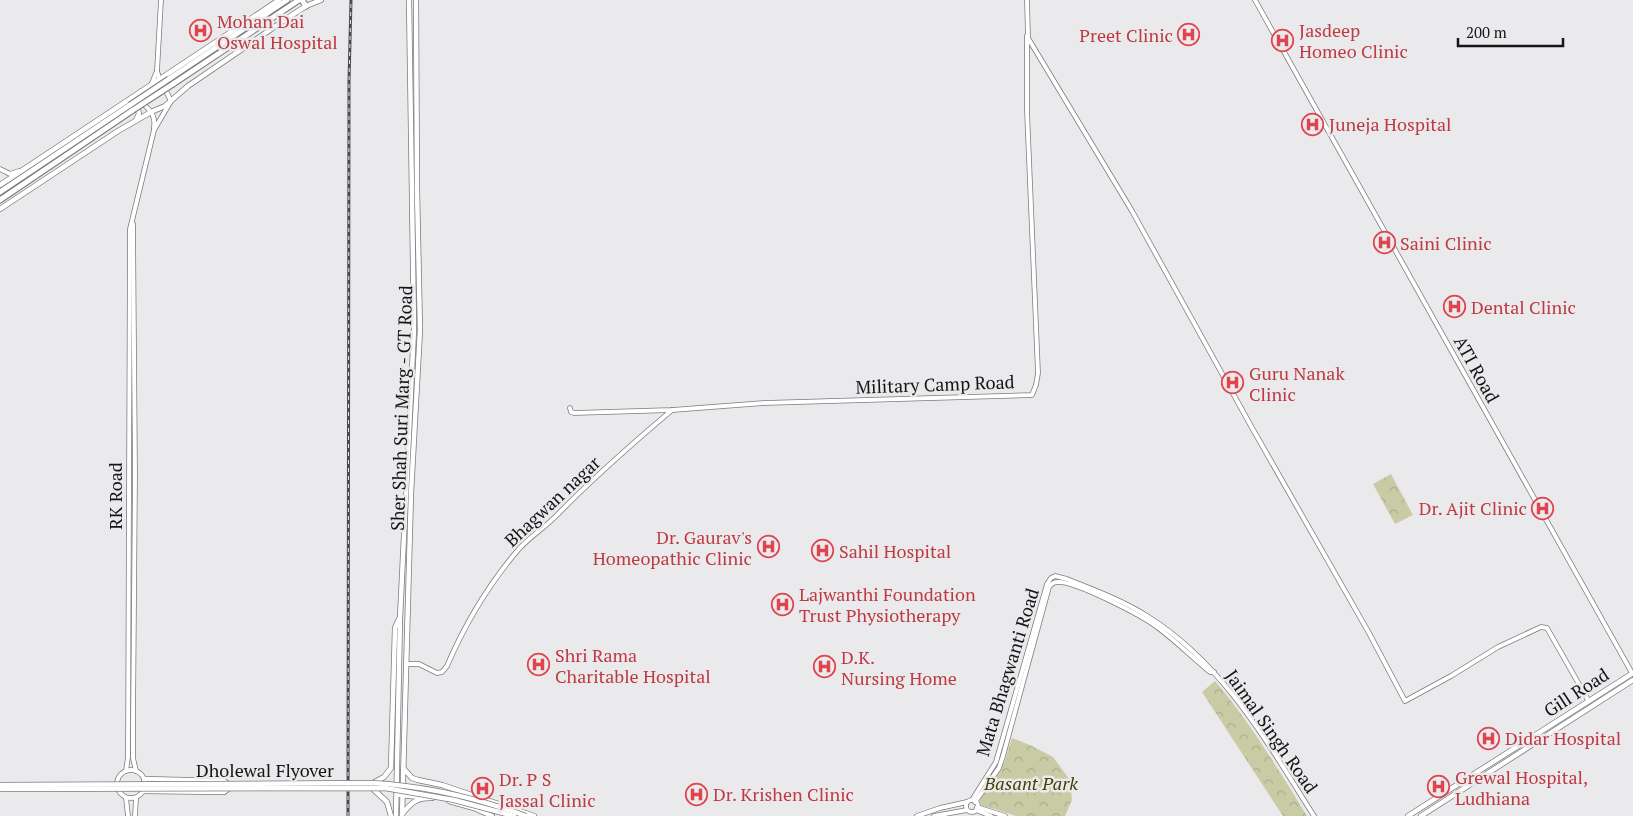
<svg xmlns="http://www.w3.org/2000/svg" width="1633" height="816" font-family="'PT Serif',serif">
	<style>
		.park { fill: url(#park-crowns) }
		.lines { fill: none; stroke-linecap: round; stroke-linejoin: round }
		.secondary-casing { stroke: #7b7b7e; stroke-width: 5.5 }
		.primary-casing { stroke: #7b7b7e; stroke-width: 6 }
		.highway-casing { stroke: #7b7b7e; stroke-width: 7 }
		.secondary { stroke: #fff; stroke-width: 4 }
		.primary { stroke: #fff; stroke-width: 4.5 }
		.highway { stroke: #fff; stroke-width: 5 }
		.rail-casing { stroke: #4b4b4d; stroke-width: 3 }
		.rail { stroke: #eaeaed; stroke-width: 1; stroke-dasharray: 4; stroke-linecap: butt }
		.primary-bridge-casing { stroke: #7b7b7e; stroke-width: 6; stroke-linecap: butt }
		.highway-bridge-casing { stroke: #7b7b7e; stroke-width: 7; stroke-linecap: butt }
		.primary-bridge { stroke: #fff; stroke-width: 4.5 }
		.highway-bridge { stroke: #fff; stroke-width: 5 }
		.labels { text-anchor: middle; dominant-baseline: central; stroke-width: 5; stroke-linejoin: round; paint-order: stroke }
		.health-label { font-size: 18px; fill: #be3a42; stroke: #eaeaed; text-anchor: start }
		.street-label { font-size: 18px; fill: #151516; stroke: #eaeaed }
		.park-label { font-size: 18px; font-style: italic; fill: #424206; stroke: #eaeaed }
	</style>
	<defs>
		<pattern id="park-crowns" width="20" height="18" patternUnits="userSpaceOnUse" patternTransform="scale(1.25)"><rect width="20" height="18" fill="#c9cba4"/><path d="M2 6a3 3 0 1 1 6 0M12 15a3 3 0 1 1 6 0" fill="none" stroke="#acad8c"/></pattern>
	</defs>
	<rect width="100%" height="100%" fill="#eaeaed"/>
	<g class="park">
		<path d="M1391 474 1413 515 1395 524 1373 484Z"/>
		<path d="M1215 681C1250 722 1278 769 1307 816H1283L1277 807 1202 692Z"/>
		<path d="M1012 738 1032 746 1053 757 1070 780 1072 800 1065 816H1016L995 809 982 806 979 799 1004 763Z"/>
	</g>
	<g class="lines">
		<defs>
			<g id="secondary">
				<path d="M1027 0 1028 38 1132 211 1251 426 1369 633 1405 701 1451 676 1498 647 1541 627 1547 628 1588 700"/>
				<path d="M1255 0 1632 673"/>
				<path d="M157 71 160 81"/>
				<path d="M152 83 157 71 161 0"/>
				<path d="M141 91C136 101 145 104 150 111 154 116 155 122 154 128"/>
				<path d="M0 169 10 174 19 171"/>
				<path d="M133 224 135 473 133 724V758L136 771"/>
				<path d="M570 408 571 412 574 413 672 410 764 403 1032 395 1036 385 1038 373 1027 111V36"/>
				<path d="M407 664H419L437 673 442 672 447 666C465 624 489 584 518 550 530 536 546 527 558 514 594 477 633 443 672 410"/>
				<circle cx="131" cy="784" r="14"/>
				<path d="M126 771 128 757 130 229 154 130 171 101 164 87"/>
				<path d="M126 798 128 816"/>
				<path d="M972 800 996 762 1047 584 1051 578 1055 576 1067 579C1094 590 1122 600 1147 616 1223 663 1267 742 1314 816"/>
				<circle cx="972" cy="806" r="6"/>
				<path d="M975 802 999 768 1003 756 1049 587C1052 583 1054 582 1059 582 1077 582 1141 615 1157 627 1176 641 1192 657 1210 672H1214"/>
				<path d="M977 807 1005 816"/>
				<path d="M976 810 991 816"/>
				<path d="M135 816 136 798"/>
				<path d="M917 816 940 808 967 802"/>
				<path d="M934 816 967 810"/>
			</g>
			<g id="primary">
				<path d="M136 120 139 114 137 105"/>
				<path d="M0 185 279 0"/>
				<path d="M0 209 118 131 151 112 165 106 188 86 286 19 306 6 321 0"/>
				<path d="M403 768 412 778 418 780 442 785 534 816"/>
				<path d="M144 779 224 781 228 784"/>
				<path d="M373 783 384 777 391 768 395 628 399 619"/>
				<path d="M372 788 387 802 391 816"/>
				<path d="M143 791 224 792 228 789"/>
				<path d="M400 795 420 797"/>
				<path d="M449 801 474 808 492 816"/>
				<path d="M402 814C411 803 417 797 432 798"/>
				<path d="M396 816 400 618 414 329 409 0"/>
				<path d="M402 816 411 493 420 330 417 190 416 0"/>
				<path d="M1408 816 1633 673"/>
				<path d="M1421 816 1633 680"/>
			</g>
			<g id="highway">
				<path d="M302 0 306 6"/>
				<path d="M169 79 287 0"/>
				<path d="M173 84 299 0"/>
				<path d="M0 192 130 105"/>
				<path d="M0 200 133 110"/>
			</g>
		</defs>
		<use href="#secondary" class="secondary-casing"/>
		<use href="#primary" class="primary-casing"/>
		<use href="#highway" class="highway-casing"/>
		<use href="#secondary" class="secondary"/>
		<use href="#primary" class="primary"/>
		<use href="#highway" class="highway"/>
		<defs>
			<path id="rail" d="M348 816 349 81 351 0"/>
		</defs>
		<use href="#rail" class="rail-casing"/>
		<use href="#rail" class="rail"/>
		<defs>
			<g id="primary-bridge">
				<path d="M0 785 373 783C425 786 477 798 526 816"/>
				<path d="M0 789 385 788 454 800 514 816"/>
			</g>
			<g id="highway-bridge">
				<path d="M130 105 169 79"/>
				<path d="M133 110 173 84"/>
			</g>
		</defs>
		<use href="#primary-bridge" class="primary-bridge-casing"/>
		<use href="#highway-bridge" class="highway-bridge-casing"/>
		<use href="#primary-bridge" class="primary-bridge"/>
		<use href="#highway-bridge" class="highway-bridge"/>
	</g>
	<defs>
		<symbol id="hospital-ring" viewBox="-11 -11 22 22"><circle r="9.5" fill="#eaeaed" stroke="#e0444e" stroke-width="1.5"/><path d="M-5-5h3v3.5h4V-5h3V5h-3V1.5h-4V5h-3Z" fill="#e0444e"/></symbol>
	</defs>
	<g fill-rule="evenodd">
		<use href="#hospital-ring" x="188" y="18" width="25" height="25"/>
		<use href="#hospital-ring" x="1176" y="22" width="25" height="25"/>
		<use href="#hospital-ring" x="1270" y="28" width="25" height="25"/>
		<use href="#hospital-ring" x="1300" y="112" width="25" height="25"/>
		<use href="#hospital-ring" x="1372" y="230" width="25" height="25"/>
		<use href="#hospital-ring" x="1442" y="294" width="25" height="25"/>
		<use href="#hospital-ring" x="1220" y="370" width="25" height="25"/>
		<use href="#hospital-ring" x="1530" y="496" width="25" height="25"/>
		<use href="#hospital-ring" x="756" y="534" width="25" height="25"/>
		<use href="#hospital-ring" x="810" y="538" width="25" height="25"/>
		<use href="#hospital-ring" x="770" y="592" width="25" height="25"/>
		<use href="#hospital-ring" x="526" y="652" width="25" height="25"/>
		<use href="#hospital-ring" x="812" y="654" width="25" height="25"/>
		<use href="#hospital-ring" x="1476" y="726" width="25" height="25"/>
		<use href="#hospital-ring" x="1426" y="774" width="25" height="25"/>
		<use href="#hospital-ring" x="470" y="776" width="25" height="25"/>
		<use href="#hospital-ring" x="684" y="782" width="25" height="25"/>
	</g>
	<g class="labels">
		<g class="health-label">
			<text x="217" y="21">Mohan Dai<tspan x="217" dy="21">Oswal Hospital</tspan></text>
			<text x="1299" y="30">Jasdeep<tspan x="1299" dy="21">Homeo Clinic</tspan></text>
			<text x="1173" y="35" text-anchor="end">Preet Clinic</text>
			<text x="1329" y="124">Juneja Hospital</text>
			<text x="1400" y="243">Saini Clinic</text>
			<text x="1471" y="307">Dental Clinic</text>
			<text x="1249" y="373">Guru Nanak<tspan x="1249" dy="21">Clinic</tspan></text>
			<text x="1527" y="508" text-anchor="end">Dr. Ajit Clinic</text>
			<text x="752" y="537" text-anchor="end">Dr. Gaurav's<tspan x="752" dy="21">Homeopathic Clinic</tspan></text>
			<text x="839" y="551">Sahil Hospital</text>
			<text x="799" y="594">Lajwanthi Foundation<tspan x="799" dy="21">Trust Physiotherapy</tspan></text>
			<text x="555" y="655">Shri Rama<tspan x="555" dy="21">Charitable Hospital</tspan></text>
			<text x="841" y="657">D.K.<tspan x="841" dy="21">Nursing Home</tspan></text>
			<text x="1505" y="738">Didar Hospital</text>
			<text x="1455" y="777">Grewal Hospital,<tspan x="1455" dy="21">Ludhiana</tspan></text>
			<text x="499" y="779">Dr. P S<tspan x="499" dy="21">Jassal Clinic</tspan></text>
			<text x="713" y="794">Dr. Krishen Clinic</text>
		</g>
		<g class="street-label">
			<text transform="translate(1477 369) rotate(61)">ATI Road</text>
			<text transform="translate(935 384) rotate(-2)">Military Camp Road</text>
			<text transform="translate(401 408) rotate(-88)">Sher Shah Suri Marg - GT Road</text>
			<text transform="translate(115 496) rotate(-90)">RK Road</text>
			<text transform="translate(552 501) rotate(-43)">Bhagwan nagar</text>
			<text transform="translate(1007 672) rotate(-73)">Mata Bhagwanti Road</text>
			<text transform="translate(1576 692) rotate(-33)">Gill Road</text>
			<text transform="translate(1272 731) rotate(55)">Jaimal Singh Road</text>
			<text x="265" y="770">Dholewal Flyover</text>
		</g>
		<g class="park-label">
			<text x="1031" y="783">Basant Park</text>
		</g>
	</g>
	<path d="M1458 38v8h105v-8" fill="none" stroke="#151516" stroke-width="2.5"/>
	<text x="1466" y="38" font-size="15" fill="#151516" stroke="#eaeaed" stroke-width="4" paint-order="stroke">200 m</text>
</svg>
